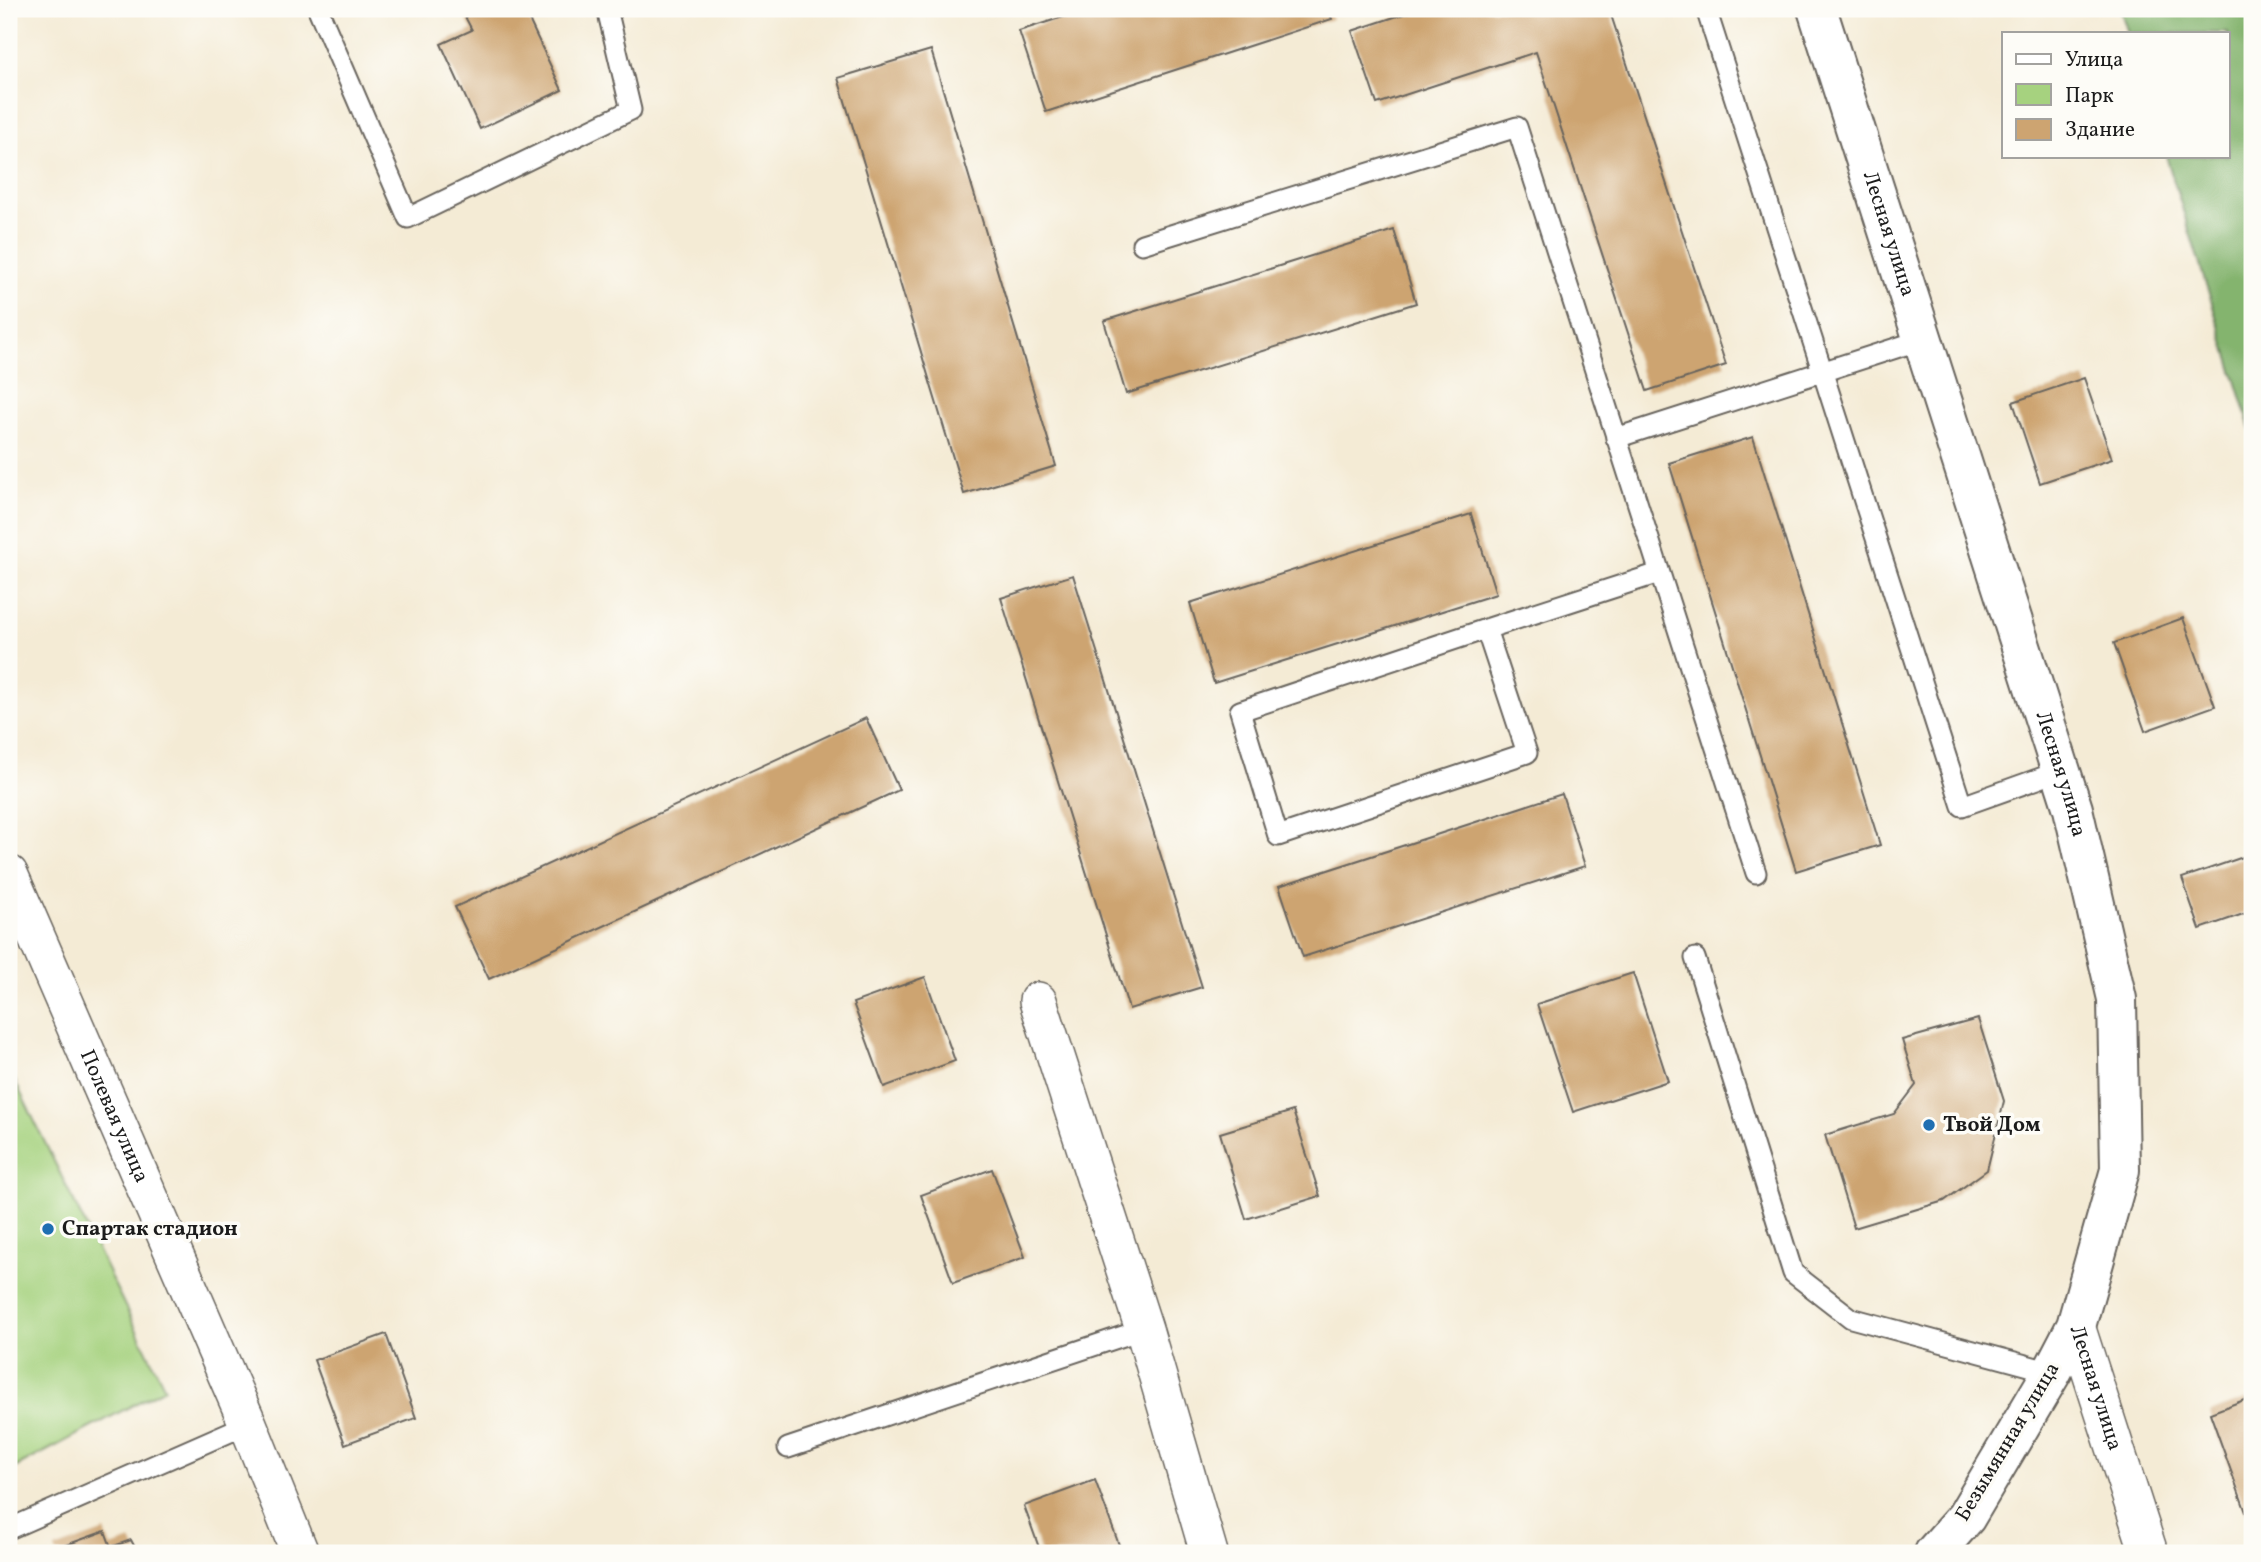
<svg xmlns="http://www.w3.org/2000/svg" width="2261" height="1562" font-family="Vollkorn,serif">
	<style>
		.green { fill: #a6d27f; stroke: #61774e; stroke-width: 2 }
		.forest { fill: #84b46e; stroke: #506845; stroke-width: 2 }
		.building { fill: #cda471 }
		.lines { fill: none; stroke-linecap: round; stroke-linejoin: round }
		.lane-casing { stroke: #68645d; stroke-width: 23 }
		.street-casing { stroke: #68645d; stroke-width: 40 }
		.secondary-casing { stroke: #68645d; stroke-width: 42 }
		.lane { stroke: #fff; stroke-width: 19 }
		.street { stroke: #fff; stroke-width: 37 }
		.secondary { stroke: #fff; stroke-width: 38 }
		.poi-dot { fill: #1f6fb2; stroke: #fdfcf7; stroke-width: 2.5 }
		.labels { text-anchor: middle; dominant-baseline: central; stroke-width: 7; stroke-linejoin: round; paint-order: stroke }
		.street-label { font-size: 21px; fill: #1c1c1c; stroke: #fdfcf7 }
		.poi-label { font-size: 21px; font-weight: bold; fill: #1c1c1c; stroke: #fdfcf7; text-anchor: start }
	</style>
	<rect width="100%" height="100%" fill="#fdfcf7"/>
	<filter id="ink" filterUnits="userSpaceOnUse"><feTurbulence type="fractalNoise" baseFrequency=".0143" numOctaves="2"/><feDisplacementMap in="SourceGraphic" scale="14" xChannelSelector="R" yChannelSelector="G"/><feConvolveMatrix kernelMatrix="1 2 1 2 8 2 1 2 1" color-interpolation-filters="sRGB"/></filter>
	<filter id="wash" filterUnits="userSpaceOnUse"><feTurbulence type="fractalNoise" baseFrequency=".00686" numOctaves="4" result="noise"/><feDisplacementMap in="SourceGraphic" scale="28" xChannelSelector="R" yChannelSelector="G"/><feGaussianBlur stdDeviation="1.57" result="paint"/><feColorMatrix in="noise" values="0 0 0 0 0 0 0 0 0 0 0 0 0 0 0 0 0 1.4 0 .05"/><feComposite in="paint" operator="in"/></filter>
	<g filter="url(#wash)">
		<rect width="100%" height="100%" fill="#f4ebd5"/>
		<path class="green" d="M9 1069 165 1388 9 1471Z"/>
		<path class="forest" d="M2120 9H2252V432L2166 156H2228V33H2128Z"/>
		<g id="blocks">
			<g class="building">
				<path d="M461 9H524L562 90 480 129 441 44 472 30Z"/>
				<path d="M1088 9H1328L1332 19 1046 112 1019 31Z"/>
				<path d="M1419 9H1609L1726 365 1647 391 1536 52 1377 104 1352 31Z"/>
				<path d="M931 50 1056 466 964 494 838 78Z"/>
				<path d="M1394 230 1416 303 1126 394 1104 321Z"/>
				<path d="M2084 378 2112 459 2040 483 2013 402Z"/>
				<path d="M1753 437 1880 845 1796 871 1669 463Z"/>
				<path d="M1471 514 1496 594 1214 683 1190 603Z"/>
				<path d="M1073 575 1202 987 1129 1009 1001 598Z"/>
				<path d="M2183 618 2215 706 2145 731 2114 643Z"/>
				<path d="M866 718 899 790 489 979 455 907Z"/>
				<path d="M1562 794 1585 866 1303 957 1279 886Z"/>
				<path d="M2252 854V911L2200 929 2182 878Z"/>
				<path d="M1633 973 1668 1081 1573 1112 1537 1004Z"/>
				<path d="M925 977 955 1061 884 1087 853 1003Z"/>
				<path d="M1978 1019 2004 1101 1987 1170 1944 1201 1854 1228 1825 1135 1894 1114 1916 1085 1902 1040Z"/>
				<path d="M1293 1111 1320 1196 1246 1219 1220 1133Z"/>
				<path d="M992 1169 1025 1257 953 1283 921 1195Z"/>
				<path d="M386 1334 416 1418 345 1444 314 1360Z"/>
				<path d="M2252 1397V1513L2247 1515 2210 1413Z"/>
				<path d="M1095 1480 1122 1553H1041L1024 1506Z"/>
				<path d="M105 1531 111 1547 131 1540 138 1553H56L55 1549Z"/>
			</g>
		</g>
	</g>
	<g filter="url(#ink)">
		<use href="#blocks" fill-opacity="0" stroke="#68645d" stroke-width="2"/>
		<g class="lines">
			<defs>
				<g id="lane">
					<path d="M318 9 408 218 631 110 607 9"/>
					<path d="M1706 9 1962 806 2060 771"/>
					<path d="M1142 244 1517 127 1756 873"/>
					<path d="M1616 438 1924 339"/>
					<path d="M1486 629 1240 711 1278 836 1527 753 1486 629 1659 573"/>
					<path d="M1695 958 1793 1273 1851 1318 2052 1372"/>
					<path d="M788 1448 1144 1329"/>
					<path d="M9 1529 248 1424"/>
				</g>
				<g id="street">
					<path id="s1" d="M9 874 248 1424 300 1553"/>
					<path d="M1038 1001 1144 1329 1209 1553"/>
					<path id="s2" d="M2076 1326 2149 1553"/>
				</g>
				<g id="secondary">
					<path id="s3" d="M1817 9 2073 809 2117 999 2120 1170 2076 1326 2052 1372 1966 1517 1934 1553"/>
				</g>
			</defs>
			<use href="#lane" class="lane-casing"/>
			<use href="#street" class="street-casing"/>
			<use href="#secondary" class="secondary-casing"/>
			<use href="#lane" class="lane"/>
			<use href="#street" class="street"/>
			<use href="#secondary" class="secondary"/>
		</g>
	</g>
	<g class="poi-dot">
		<circle cx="1929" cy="1125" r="7"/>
		<circle cx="48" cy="1229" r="7"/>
	</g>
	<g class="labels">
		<g class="street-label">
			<text stroke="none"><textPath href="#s3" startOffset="236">Лесная улица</textPath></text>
			<text stroke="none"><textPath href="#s3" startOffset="803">Лесная улица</textPath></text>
			<text stroke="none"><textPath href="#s1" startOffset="264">Полевая улица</textPath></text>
			<text stroke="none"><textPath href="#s2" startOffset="65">Лесная улица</textPath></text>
			<text transform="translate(2008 1442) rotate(-59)">Безымянная улица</text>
		</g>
		<g class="poi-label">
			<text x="1943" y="1125">Твой Дом</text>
			<text x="62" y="1229">Спартак стадион</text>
		</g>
	</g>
	<rect width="2261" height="1562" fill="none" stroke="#fdfcf7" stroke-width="35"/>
	<rect x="2002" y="32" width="228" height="126" fill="#fdfcf7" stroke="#a3a29f" stroke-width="2"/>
	<rect x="2016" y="54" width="35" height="10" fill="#ffffff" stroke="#a3a29f" stroke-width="2"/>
	<text x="2065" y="66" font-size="21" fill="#1c1c1c">Улица</text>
	<rect x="2016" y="84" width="35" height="21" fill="#a6d27f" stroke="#a3a29f" stroke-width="2"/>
	<text x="2065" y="102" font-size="21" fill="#1c1c1c">Парк</text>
	<rect x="2016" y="119" width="35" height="21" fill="#cda471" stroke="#a3a29f" stroke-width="2"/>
	<text x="2065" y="136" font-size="21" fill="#1c1c1c">Здание</text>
</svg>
